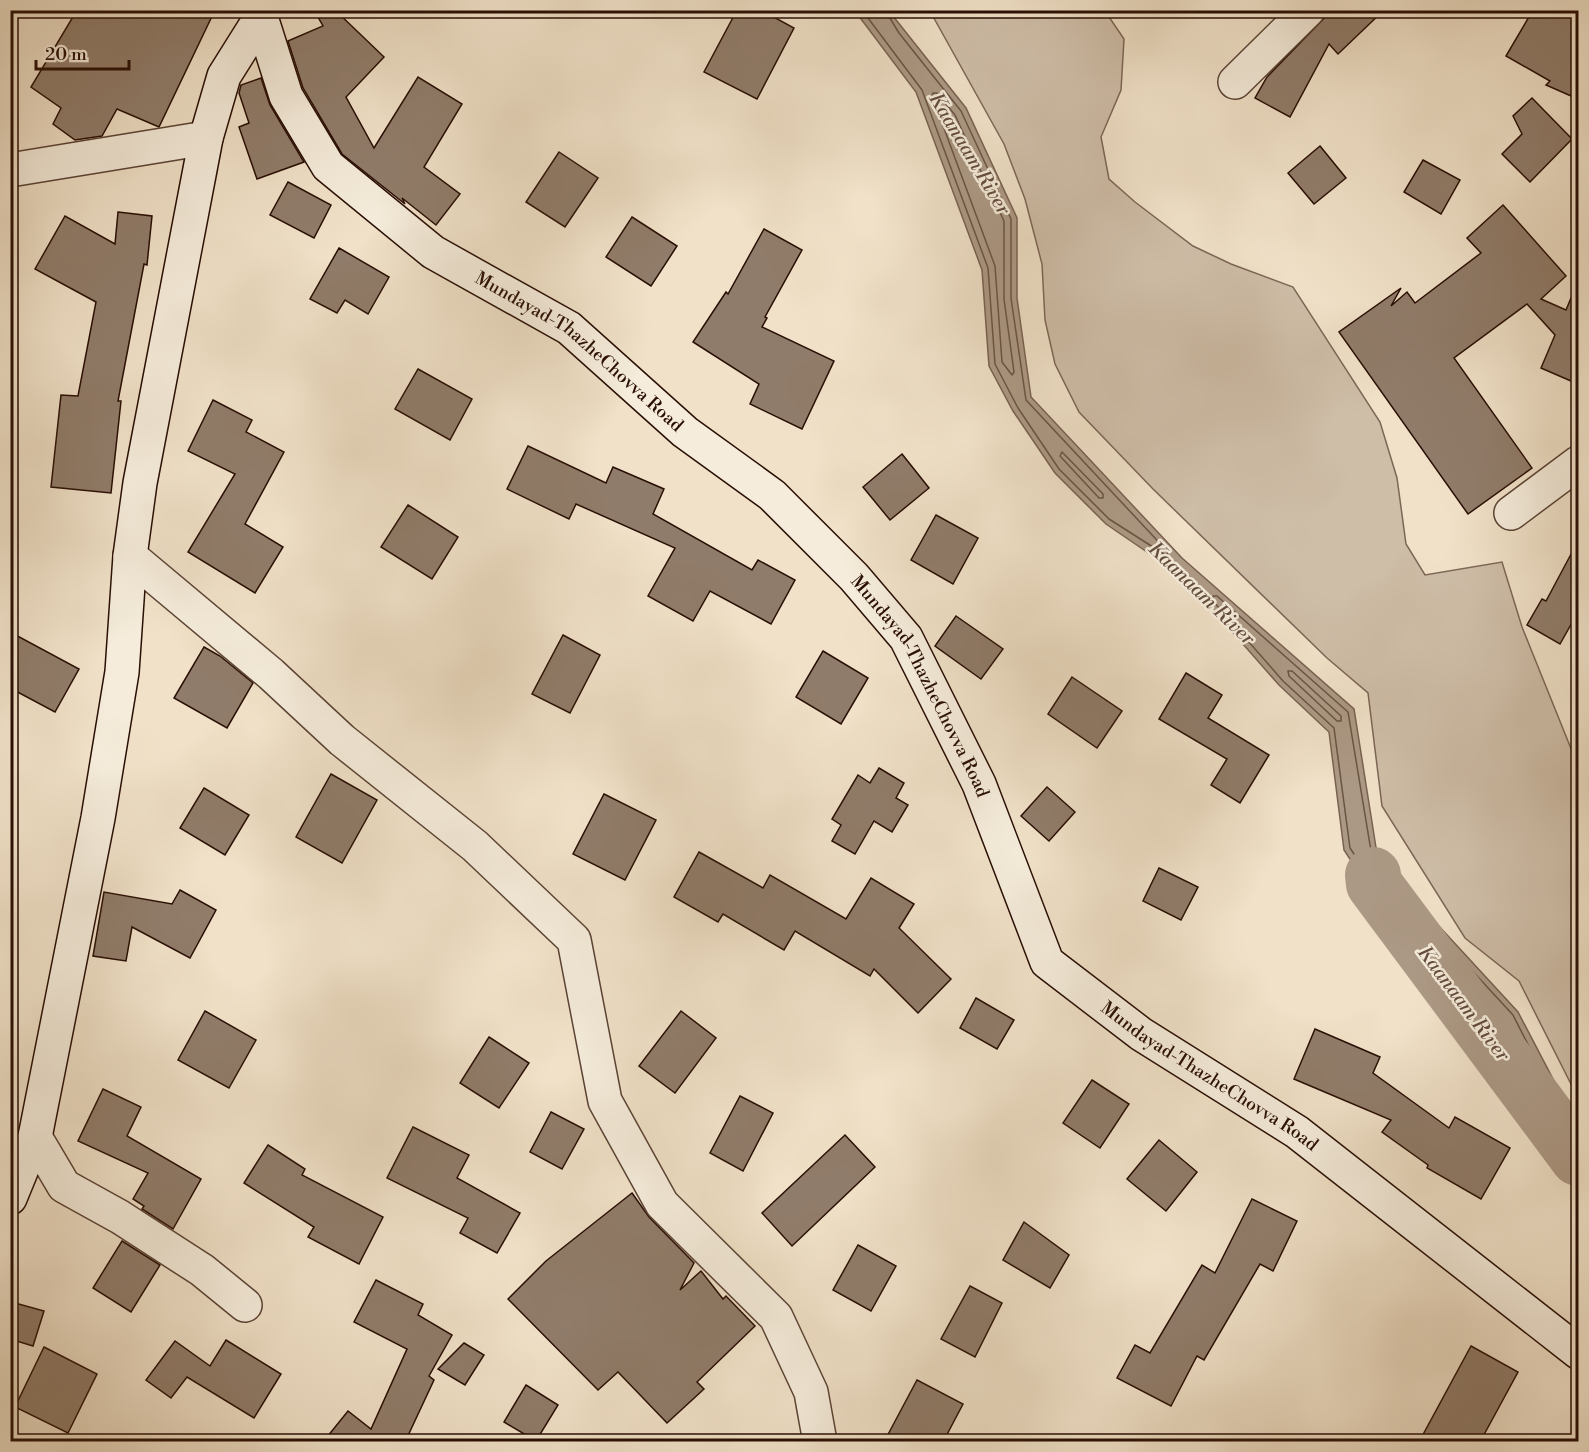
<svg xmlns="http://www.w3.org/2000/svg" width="1589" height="1452" font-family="'Libre Bodoni',serif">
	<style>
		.green { fill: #cebda7; stroke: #7c6656; stroke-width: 1.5 }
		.water { fill: #ac9985; stroke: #786151; stroke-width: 1.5 }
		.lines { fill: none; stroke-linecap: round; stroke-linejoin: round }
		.shore { stroke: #6a5444; stroke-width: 1.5 }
		.river { stroke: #ac9985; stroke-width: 56 }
		.building { fill: #907c6a; stroke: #290e04; stroke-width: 1.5 }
		.minor-casing { stroke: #5b4335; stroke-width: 36 }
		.secondary-casing { stroke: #290e04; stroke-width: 36 }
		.minor { stroke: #f5ecdb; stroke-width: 33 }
		.secondary { stroke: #f5ecdb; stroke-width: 33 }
		.labels { text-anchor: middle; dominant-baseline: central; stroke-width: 5; stroke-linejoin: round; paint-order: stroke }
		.street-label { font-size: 18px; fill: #290e04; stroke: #f5ecdb }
		.water-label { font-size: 20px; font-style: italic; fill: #644d3e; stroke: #f5ecdb }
	</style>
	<rect width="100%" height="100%" fill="#f0e1c8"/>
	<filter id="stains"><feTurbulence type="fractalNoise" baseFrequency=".00333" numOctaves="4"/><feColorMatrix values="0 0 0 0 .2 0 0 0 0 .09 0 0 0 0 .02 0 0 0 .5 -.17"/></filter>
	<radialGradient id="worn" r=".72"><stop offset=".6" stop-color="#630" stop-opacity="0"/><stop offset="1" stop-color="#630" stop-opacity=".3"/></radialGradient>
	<path class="green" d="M930 11H1105L1124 39 1121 90 1101 137 1109 179 1135 202 1193 246 1231 264 1293 287 1380 422 1397 478 1406 544 1425 575 1502 562 1522 627 1574 756 1578 760V1098L1519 981 1465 938 1382 806 1368 693 1327 658 1153 489 1079 412 1055 364 1045 320 1042 264 1025 199 1004 144Z"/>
	<path class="water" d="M855 11H889L966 108 1017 218V298L1031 397 1182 558 1354 709 1378 860 1518 1012 1553 1079 1525 1118 1508 1064 1413 935 1365 882 1344 850 1329 732 1279 685 1185 578 1106 524 1055 473 1013 411 989 366 982 270 916 92Z"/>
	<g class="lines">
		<g class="shore">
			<path d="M862 10 922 90 988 268 995 364 1018 408 1059 469 1109 519 1167 556 1168 552 1026 400 1011 298V219L961 111 899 33 885 10"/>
			<path d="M933 93H937L955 115 1004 221V299L1014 372 1012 375 1002 362 995 266 932 96Z"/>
			<path d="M1062 452 1103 494V498H1099L1060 456Z"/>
			<path d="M1213 596H1217L1348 712 1373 863 1513 1015 1545 1078 1530 1101 1526 1099 1513 1060 1417 931 1370 878 1350 848 1334 728 1283 681 1212 600Z"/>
			<path d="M1288 671H1292L1341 716V721H1337L1289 676Z"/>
			<path d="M1463 975H1467L1507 1020 1523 1051 1522 1054H1518L1463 979Z"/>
			<path d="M1524 1058 1527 1060 1536 1077 1532 1084 1528 1083 1522 1062Z"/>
		</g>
		<path class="river" d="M1373 875 1374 884 1578 1158"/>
	</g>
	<g class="building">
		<path d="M77 10H215L159 127 117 109 102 136 75 140 53 124 61 108 31 87Z"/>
		<path d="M314 10H335L384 57 346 97 374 148 418 77 462 104 424 167 460 194 436 225 402 198 405 204 342 154 303 88 288 41 323 26Z"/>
		<path d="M737 10H761L794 28 757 99 704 72Z"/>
		<path d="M1332 10H1384L1338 54 1329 44 1290 117 1255 98 1267 77Z"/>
		<path d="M1533 10H1578V99L1546 85 1550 81 1506 56Z"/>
		<path d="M261 78 270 105 304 162 257 179 239 127 249 123 239 93 241 85Z"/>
		<path d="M1532 98 1572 139 1530 182 1502 154 1522 134 1513 116Z"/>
		<path d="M1320 146 1346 178 1314 204 1288 173Z"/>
		<path d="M559 152 598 178 565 227 526 202Z"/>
		<path d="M1423 160 1460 180 1441 214 1404 192Z"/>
		<path d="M288 182 331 205 314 238 270 215Z"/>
		<path d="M1503 205 1566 276 1541 299 1566 310 1578 281V384L1541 368 1555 335 1527 304 1454 358 1532 468 1468 514 1339 332 1401 288 1391 306 1407 292 1415 303 1481 253 1467 238Z"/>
		<path d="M118 212 152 216 147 265 144 264 118 401H121L111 493 51 487 61 395 78 396 96 302 35 269 65 216 115 244Z"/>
		<path d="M632 217 677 246 651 286 606 257Z"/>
		<path d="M764 229 802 250 765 317 767 318 762 327 834 361 802 429 750 404 759 384 693 342 726 292 728 294Z"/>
		<path d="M339 248 389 277 368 314 345 300 337 313 310 299Z"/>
		<path d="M418 369 472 399 450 440 395 409Z"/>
		<path d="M213 400 252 420 246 432 284 452 245 524 283 547 255 593 188 552 235 474 188 451Z"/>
		<path d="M528 446 606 483 613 467 664 489 653 514 752 570 758 560 795 580 771 624 710 591 693 621 648 596 675 548 576 504 569 519 507 489Z"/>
		<path d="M902 454 929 488 890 520 863 487Z"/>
		<path d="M408 505 458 537 432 579 381 547Z"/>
		<path d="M936 515 978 538 953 584 911 560Z"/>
		<path d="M1578 541V612L1560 644 1527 625 1542 599 1546 601Z"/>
		<path d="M956 616 1003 649 981 679 935 646Z"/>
		<path d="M10 632 79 669 55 712 10 688Z"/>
		<path d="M563 635 600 655 570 713 532 694Z"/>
		<path d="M204 647 220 656 253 683 227 728 174 698Z"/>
		<path d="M823 651 868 678 841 724 796 697Z"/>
		<path d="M1186 673 1222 695 1208 718 1269 755 1240 803 1211 785 1227 759 1159 719Z"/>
		<path d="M1072 677 1122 711 1097 748 1048 714Z"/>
		<path d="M879 768 904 783 896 798 908 805 892 832 874 821 855 854 832 841 841 825 832 819 858 775 870 783Z"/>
		<path d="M331 774 377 800 342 863 296 837Z"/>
		<path d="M1047 787 1075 812 1049 841 1021 816Z"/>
		<path d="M204 788 249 815 225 855 180 828Z"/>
		<path d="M604 794 656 820 625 880 573 854Z"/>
		<path d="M699 852 763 888 770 875 846 919 871 878 914 904 899 928 951 979 918 1013 874 969 870 976 795 931 784 950 723 914 718 922 674 897Z"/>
		<path d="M1159 868 1198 887 1181 920 1143 901Z"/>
		<path d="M180 890 216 910 190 958 132 927 126 961 93 956 104 892 172 904Z"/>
		<path d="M976 998 1014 1020 997 1049 960 1028Z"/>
		<path d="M205 1011 256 1040 229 1088 178 1060Z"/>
		<path d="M681 1011 716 1038 675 1093 639 1066Z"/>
		<path d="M1315 1029 1380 1057 1373 1073 1449 1128 1455 1117 1510 1148 1481 1199 1427 1168 1428 1165 1382 1132 1391 1120 1294 1079Z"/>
		<path d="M489 1037 529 1063 499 1108 460 1083Z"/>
		<path d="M1092 1080 1129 1104 1100 1148 1063 1123Z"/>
		<path d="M103 1089 141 1107 127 1136 201 1179 173 1229 142 1209 144 1206 133 1199 148 1173 78 1141Z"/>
		<path d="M740 1096 773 1113 743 1171 710 1153Z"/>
		<path d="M551 1112 584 1129 562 1169 530 1152Z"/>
		<path d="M413 1127 469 1155 457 1178 520 1213 497 1253 460 1233 468 1218 387 1178Z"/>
		<path d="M845 1135 875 1167 792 1246 762 1213Z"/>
		<path d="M1159 1140 1197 1172 1166 1211 1127 1179Z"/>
		<path d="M268 1145 305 1169 302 1175 383 1217 359 1264 308 1237 314 1227 244 1183Z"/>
		<path d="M632 1193 649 1217 694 1263 680 1290 701 1271 723 1299 726 1296 755 1326 697 1382 704 1389 667 1423 618 1372 598 1390 508 1299 546 1261Z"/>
		<path d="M1252 1199 1297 1221 1273 1271 1260 1264 1204 1360 1197 1356 1171 1406 1117 1378 1135 1345 1150 1353 1202 1265 1215 1273Z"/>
		<path d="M1024 1222 1069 1255 1050 1288 1003 1260Z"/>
		<path d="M122 1241 160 1265 131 1312 93 1288Z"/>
		<path d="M858 1245 896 1266 871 1311 833 1290Z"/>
		<path d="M376 1280 423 1304 418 1315 452 1335 429 1376 434 1380 405 1442H323L348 1411 371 1429 407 1349 354 1322Z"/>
		<path d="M970 1286 1002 1303 975 1357 941 1339Z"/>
		<path d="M15 1303 44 1311 33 1346 10 1339V1318Z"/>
		<path d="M226 1340 281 1374 254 1418 187 1377 171 1398 146 1380 175 1341 210 1366Z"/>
		<path d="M464 1343 484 1355 465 1385 438 1369Z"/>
		<path d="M1471 1346 1518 1372 1480 1442H1419Z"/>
		<path d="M44 1347 97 1374 68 1433 15 1407Z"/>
		<path d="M917 1380 963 1404 943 1442H884Z"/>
		<path d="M526 1385 558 1405 536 1441 504 1422Z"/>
	</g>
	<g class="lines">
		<defs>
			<g id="minor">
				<path d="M1235 82 1308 10"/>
				<path d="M10 170 206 138"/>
				<path d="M1511 513 1578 463"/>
				<path d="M130 556 271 674 342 740 475 846 574 940 605 1101 662 1204 776 1317 811 1392 820 1442"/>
				<path d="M35 1137 64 1186 120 1217 202 1270 245 1305"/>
			</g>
			<g id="secondary">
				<path id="s1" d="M261 17 286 96 328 166 433 252 569 328 685 432 772 495 854 577 906 638 979 784 1047 962 1141 1034 1297 1132 1578 1352"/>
				<path d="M10 1198 35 1137 98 818 122 672 130 556 140 483 206 138 224 76 261 17 262 10"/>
			</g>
		</defs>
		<use href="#minor" class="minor-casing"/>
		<use href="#secondary" class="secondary-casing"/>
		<use href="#minor" class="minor"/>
		<use href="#secondary" class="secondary"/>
	</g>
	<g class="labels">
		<g class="street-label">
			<text stroke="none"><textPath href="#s1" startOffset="478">Mundayad-ThazheChovva Road</textPath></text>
			<text stroke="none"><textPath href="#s1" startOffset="964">Mundayad-ThazheChovva Road</textPath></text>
			<text stroke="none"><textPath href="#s1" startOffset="1468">Mundayad-ThazheChovva Road</textPath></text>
		</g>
		<g class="water-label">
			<text transform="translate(969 154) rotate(59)">Kaanaam River</text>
			<text transform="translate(1201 594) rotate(44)">Kaanaam River</text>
			<text transform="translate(1463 1004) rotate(53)">Kaanaam River</text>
		</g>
	</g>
	<rect width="1589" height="1452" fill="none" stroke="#f0e1c8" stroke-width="36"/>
	<rect x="12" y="12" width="1565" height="1428" fill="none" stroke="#290e04" stroke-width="3"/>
	<rect x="18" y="18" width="1553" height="1416" fill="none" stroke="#290e04" stroke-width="1.5"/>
	<path d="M36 60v9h93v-9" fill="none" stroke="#290e04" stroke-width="3"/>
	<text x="45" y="60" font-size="18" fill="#290e04" stroke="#f5ecdb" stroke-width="4.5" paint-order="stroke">20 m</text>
	<rect width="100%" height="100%" filter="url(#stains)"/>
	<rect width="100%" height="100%" fill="url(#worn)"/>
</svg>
